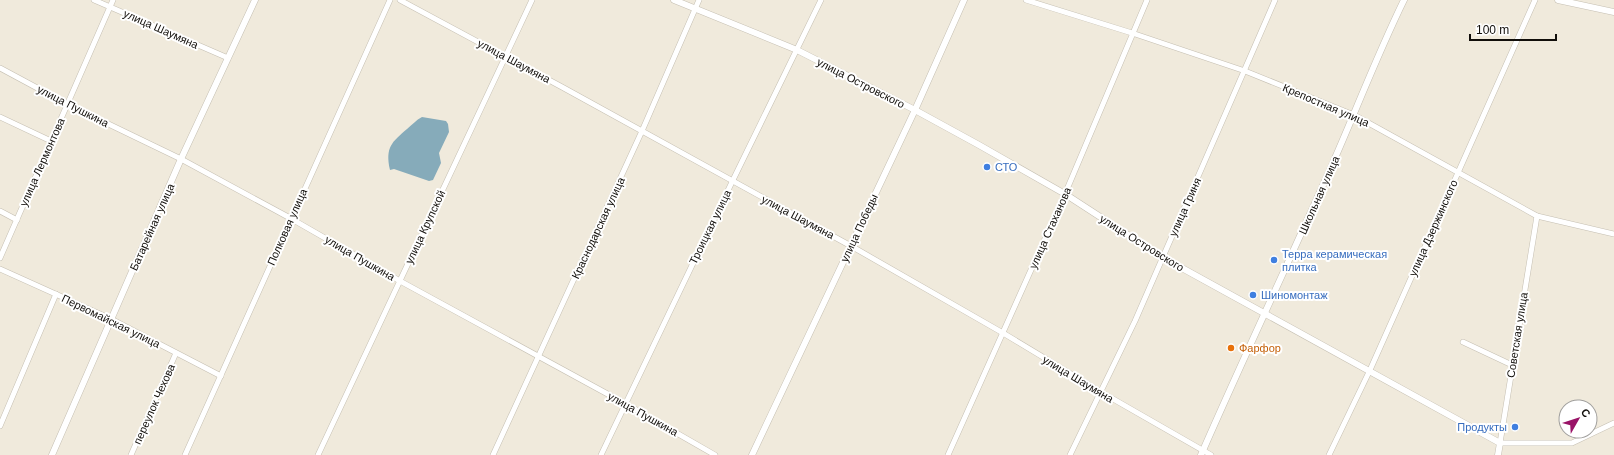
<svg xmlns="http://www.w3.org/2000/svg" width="1614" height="455" font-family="Helvetica,sans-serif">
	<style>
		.water { fill: #86abba }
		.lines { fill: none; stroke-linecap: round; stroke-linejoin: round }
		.minor-casing { stroke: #c5bfb2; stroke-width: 6 }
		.tertiary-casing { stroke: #c5bfb2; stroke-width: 7 }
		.minor { stroke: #fff; stroke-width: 5 }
		.tertiary { stroke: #fff; stroke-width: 6 }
		.shop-dot { fill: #3f7fe0; stroke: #fff; stroke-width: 1.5 }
		.food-dot { fill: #e8710a; stroke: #fff; stroke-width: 1.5 }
		.labels { text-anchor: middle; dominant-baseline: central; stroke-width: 4; stroke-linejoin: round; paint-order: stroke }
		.street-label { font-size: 11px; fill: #110e0a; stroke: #fff }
		.shop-label { font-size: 11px; fill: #366cbe; stroke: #fff; text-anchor: start }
		.food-label { font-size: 11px; fill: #c56008; stroke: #fff; text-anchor: start }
	</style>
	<rect width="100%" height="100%" fill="#f0eadc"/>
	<path class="water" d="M422 117 446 121 448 124 449 132 439 153 441 163 433 180 429 181 394 169 390 170C385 147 392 142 407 129 412 125 416 120 422 117Z"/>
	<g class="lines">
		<defs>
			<g id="minor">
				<path d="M94 0 228 58"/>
				<path d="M400 0 562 87 851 246 1003 333 1101 392 1211 455"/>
				<path d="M1026 0 1132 33 1245 71 1354 115 1537 216 1614 234"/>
				<path d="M0 68 67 104 181 159 290 218 400 281 626 404 715 455"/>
				<path d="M0 117 51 141"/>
				<path d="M0 211 17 220"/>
				<path d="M1537 216 1500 443H1572L1614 423"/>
				<path d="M0 258 113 0"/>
				<path d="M0 269 111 319 221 376"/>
				<path d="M1463 342 1512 365"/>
				<path d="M0 426 56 294"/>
				<path d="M131 455 176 353"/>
				<path d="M185 455 390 0"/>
				<path d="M318 455 532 0"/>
				<path d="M493 455 642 131 699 0"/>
				<path d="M601 455 732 182 821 0"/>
				<path d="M948 455 1065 194 1147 0"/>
				<path d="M1070 455 1135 321 1275 0"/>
				<path d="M1329 455 1370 370 1535 0"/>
			</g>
			<g id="tertiary">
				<path d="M674 0 797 50 915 110 979 145 1065 194 1162 257 1500 443 1498 455"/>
				<path d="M1558 0 1614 12"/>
				<path d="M52 455 181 159 255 0"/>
				<path d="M752 455 915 110 964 0"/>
				<path d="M1201 455C1242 361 1286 268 1328 174 1354 116 1376 57 1404 0"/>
			</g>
		</defs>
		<use href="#minor" class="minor-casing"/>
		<use href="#tertiary" class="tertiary-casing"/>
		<use href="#minor" class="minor"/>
		<use href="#tertiary" class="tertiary"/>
	</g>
	<g class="shop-dot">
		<circle cx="987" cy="167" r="4"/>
		<circle cx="1274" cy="260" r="4"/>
		<circle cx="1253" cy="295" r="4"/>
		<circle cx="1515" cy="427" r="4"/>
	</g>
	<circle class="food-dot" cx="1231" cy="348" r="4"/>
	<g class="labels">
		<g class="street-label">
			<text transform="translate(161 29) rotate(24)">улица Шаумяна</text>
			<text transform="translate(514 61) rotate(28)">улица Шаумяна</text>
			<text transform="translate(861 83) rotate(27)">улица Островского</text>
			<text transform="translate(1326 105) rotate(23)">Крепостная улица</text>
			<text transform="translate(73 106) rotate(27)">улица Пушкина</text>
			<text transform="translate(42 162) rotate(-66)">улица Лермонтова</text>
			<text transform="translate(1319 195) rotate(-66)">Школьная улица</text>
			<text transform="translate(1185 207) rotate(-66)">улица Гриня</text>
			<text transform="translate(798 217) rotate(28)">улица Шаумяна</text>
			<text transform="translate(152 227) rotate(-66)">Батарейная улица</text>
			<text transform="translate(287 227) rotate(-66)">Полковая улица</text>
			<text transform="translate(425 227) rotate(-65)">улица Крупской</text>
			<text transform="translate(710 227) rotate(-64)">Троицкая улица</text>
			<text transform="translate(598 228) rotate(-65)">Краснодарская улица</text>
			<text transform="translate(859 228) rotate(-65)">улица Победы</text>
			<text transform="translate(1050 228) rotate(-66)">улица Стаханова</text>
			<text transform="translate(1433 228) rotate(-66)">улица Дзержинского</text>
			<text transform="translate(1142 243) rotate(32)">улица Островского</text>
			<text transform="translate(360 258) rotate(30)">улица Пушкина</text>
			<text transform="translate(111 321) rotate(26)">Первомайская улица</text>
			<text transform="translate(1517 335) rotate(-81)">Советская улица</text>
			<text transform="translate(1078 379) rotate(31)">улица Шаумяна</text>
			<text transform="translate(154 404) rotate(-66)">переулок Чехова</text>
			<text transform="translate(643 414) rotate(29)">улица Пушкина</text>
		</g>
		<g class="shop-label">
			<text x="995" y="167">СТО</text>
			<text x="1282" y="254">Терра керамическая<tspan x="1282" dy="13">плитка</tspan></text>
			<text x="1261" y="295">Шиномонтаж</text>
			<text x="1507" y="427" text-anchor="end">Продукты</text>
		</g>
		<g class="food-label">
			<text x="1239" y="348">Фарфор</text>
		</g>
	</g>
	<g transform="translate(1578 419) rotate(51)"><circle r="19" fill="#ffffff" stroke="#a09f9d"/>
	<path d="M0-3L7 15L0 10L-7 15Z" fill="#991367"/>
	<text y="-6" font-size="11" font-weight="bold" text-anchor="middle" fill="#110e0a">С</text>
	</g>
	<path d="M1470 34v6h86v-6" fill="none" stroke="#110e0a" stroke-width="2"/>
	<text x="1476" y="34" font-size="12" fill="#110e0a" stroke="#ffffff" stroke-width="3" paint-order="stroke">100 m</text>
</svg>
